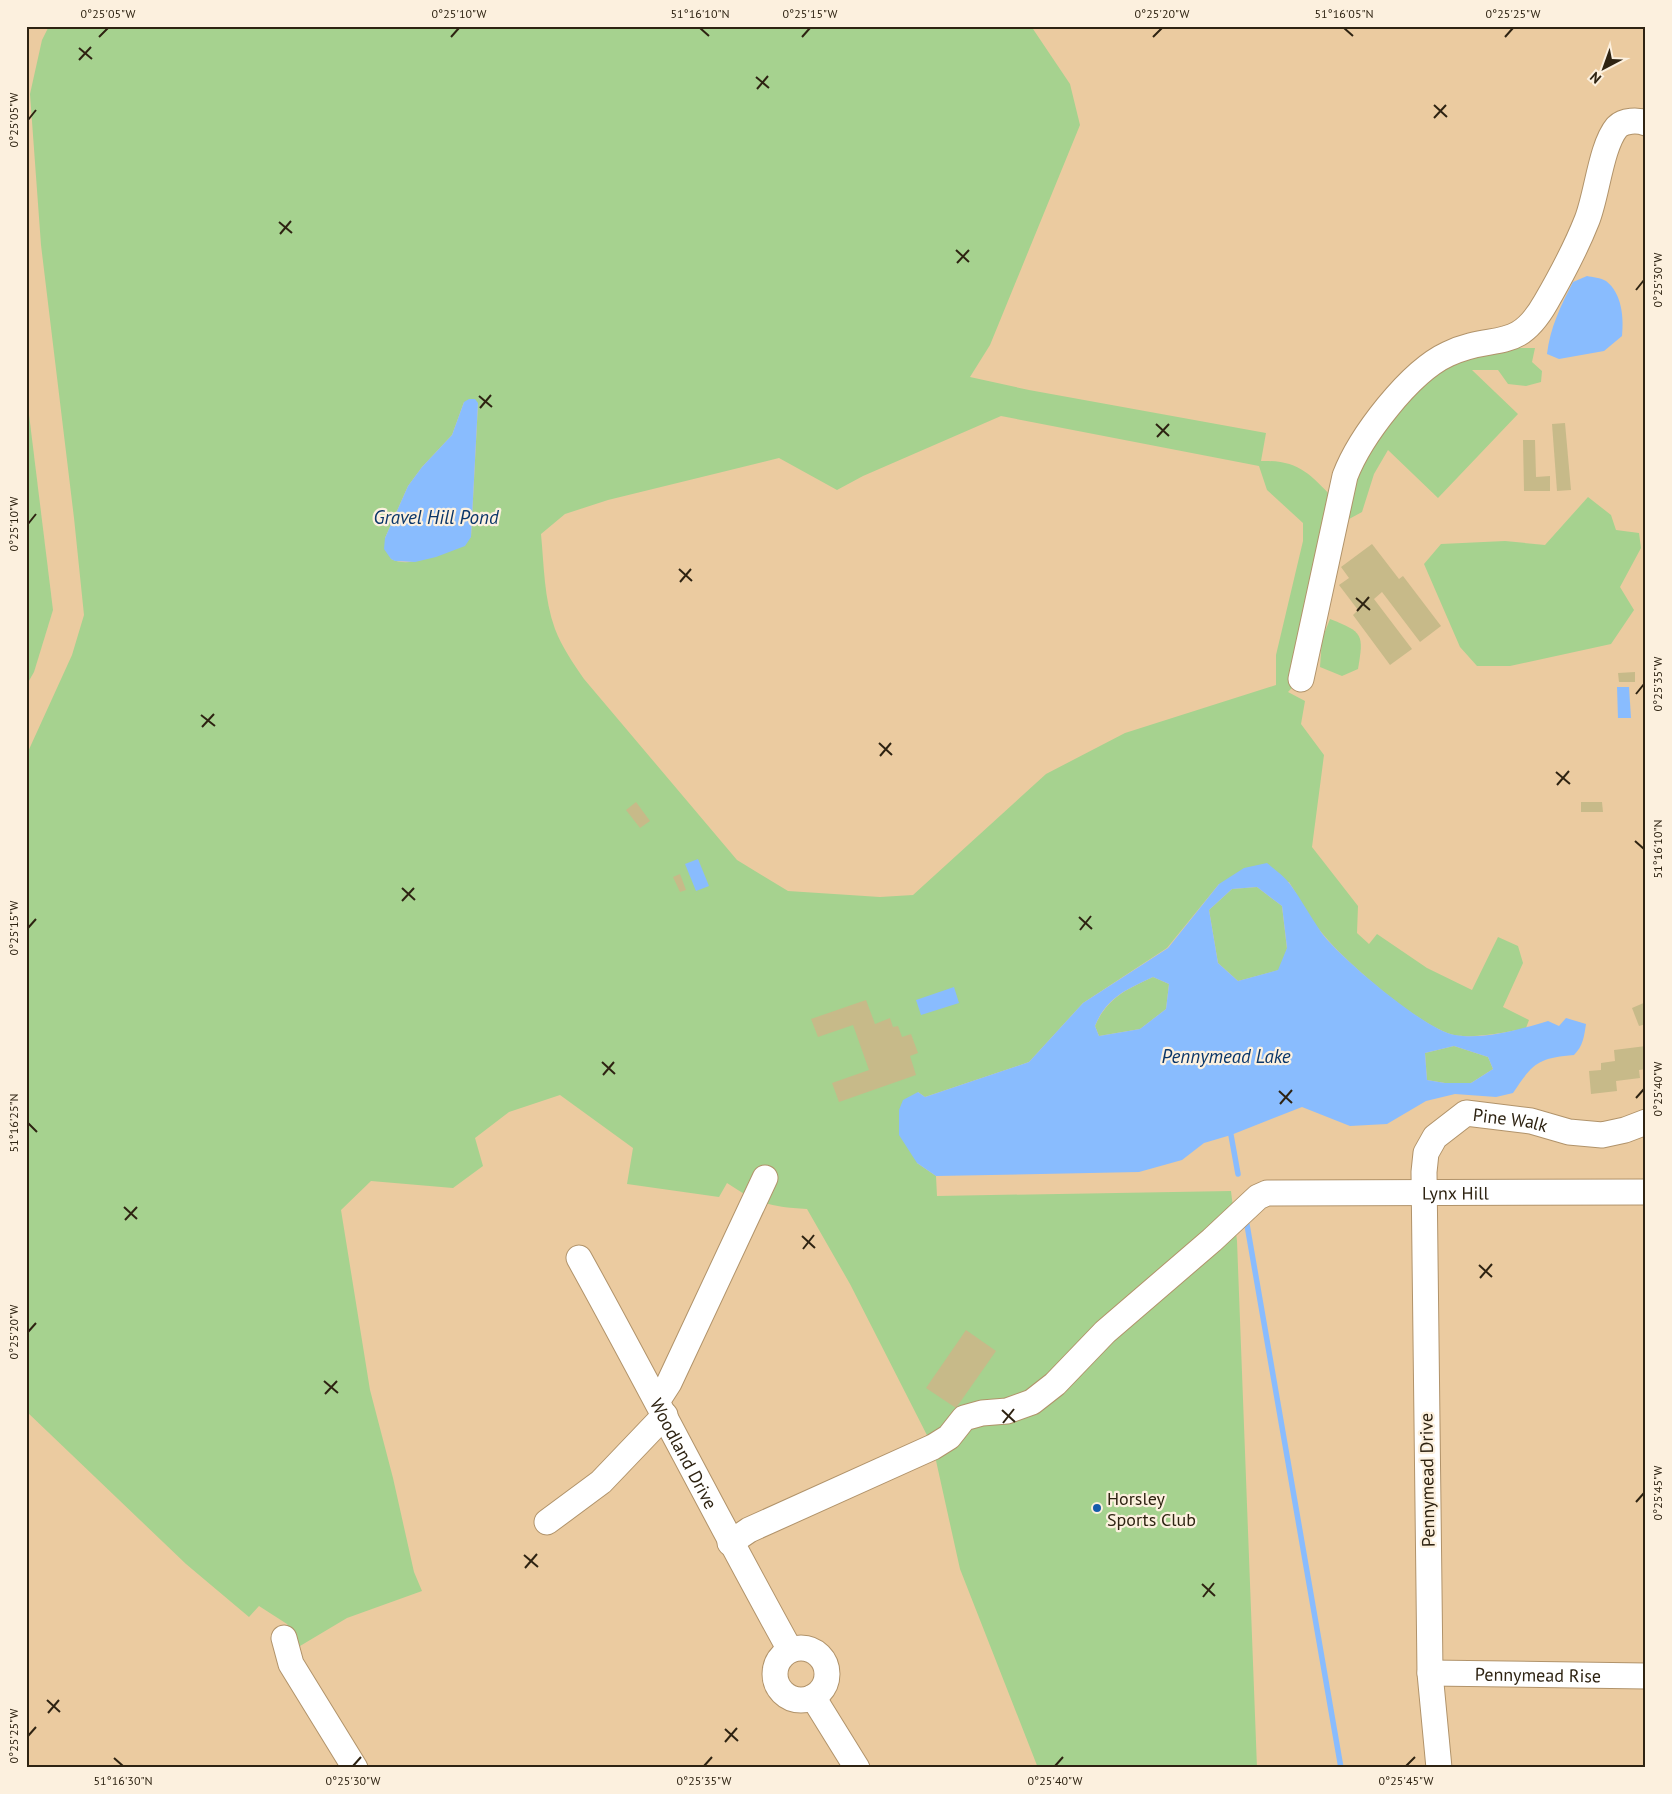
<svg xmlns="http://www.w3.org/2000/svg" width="1672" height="1794" font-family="'PT Sans',sans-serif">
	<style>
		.green { fill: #a6d28f; fill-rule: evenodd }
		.water { fill: #89bcfe; fill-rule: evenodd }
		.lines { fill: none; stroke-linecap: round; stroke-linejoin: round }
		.stream { stroke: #89bcfe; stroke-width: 5.5 }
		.building { fill: #c7ba89 }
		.minor-casing { stroke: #b1936a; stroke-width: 27 }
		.minor { stroke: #fff; stroke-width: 25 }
		.ticks { fill: none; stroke: #2e2312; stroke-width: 2 }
		.poi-dot { fill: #155cab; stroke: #fcf0de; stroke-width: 2 }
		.labels { text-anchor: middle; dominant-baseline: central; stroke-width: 4.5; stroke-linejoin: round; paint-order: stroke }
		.street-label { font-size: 18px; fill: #2e2312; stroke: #fcf0de }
		.poi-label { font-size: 18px; fill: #2e2312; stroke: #fcf0de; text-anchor: start }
		.water-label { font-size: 19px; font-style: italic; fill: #0a3669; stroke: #fcf0de }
		.neatline { fill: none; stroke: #2e2312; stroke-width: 2 }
		.ticks-label { font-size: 12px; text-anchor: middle; fill: #2e2312 }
	</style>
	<rect width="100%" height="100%" fill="#ebcba0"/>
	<g class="green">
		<path d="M49 26H1031L1070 84 1080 125 990 345 970 377 1029 390 1266 433 1261 461C1298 460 1309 473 1333 498L1357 463 1432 369 1488 348H1535L1532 362 1542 371 1541 382 1526 386 1508 384 1498 370H1472L1518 414 1438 498 1388 450 1374 474 1362 512 1338 525 1307 672 1288 692 1305 701 1301 724 1324 755 1312 847 1358 906 1357 933 1369 944 1377 934 1427 968 1472 990 1498 937 1518 946 1523 963 1503 1007 1529 1020 1526 1028C1510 1032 1469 1039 1454 1035 1420 1027 1344 961 1322 933 1309 918 1300 899 1289 882L1219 884 1167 948 1083 1003 1029 1062 925 1097 918 1092 917 1163 936 1176 937 1196 1231 1191 1237 1241 1257 1768H1038L960 1569 933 1447 850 1284 807 1209C771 1207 758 1204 727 1183L719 1197 627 1184 633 1148 560 1095 509 1112 475 1138 483 1166 453 1188 371 1181 341 1210 370 1390 393 1478 414 1572 422 1591 347 1618 300 1646 287 1624 259 1606 249 1617 186 1564 26 1411V756L72 655 84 615 74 518 41 245 30 94 42 40ZM464 402 478 404 471 537C449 547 415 571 391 559L385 538 408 486 422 467 452 435ZM1001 416 1259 466 1267 490 1303 523V541L1276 655V685L1125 733 1046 774 913 895 880 897 788 891 737 860 584 679C573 663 562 647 555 629 544 599 544 565 541 534L565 514 608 500 779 458 837 490 863 476Z"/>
		<path d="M26 390 53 610 34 672 26 686Z"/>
		<path d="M1588 497 1611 515 1616 530 1639 533 1641 548 1620 587 1634 610 1611 644 1510 666H1477L1460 647 1424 564 1441 544 1505 541 1545 545Z"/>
		<path d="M1330 619C1363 632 1364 634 1358 669L1342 676 1320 667 1322 639Z"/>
		<path d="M1257 887 1282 906 1287 949 1279 970 1238 981 1218 963 1209 910 1232 889Z"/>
		<path d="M1153 977 1169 984 1166 1009 1140 1029 1099 1036 1095 1026C1107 998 1127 989 1153 977Z"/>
		<path d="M1454 1046 1488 1057 1493 1069 1471 1083H1445L1427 1080 1425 1053Z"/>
	</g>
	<g class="water">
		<path d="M1587 276C1592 277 1601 278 1606 281 1622 293 1624 318 1622 336L1604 351 1559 359 1547 354C1550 328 1561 305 1573 282Z"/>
		<path d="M469 399H475L478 403 471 537 465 546 436 557 415 562 395 561 391 559 384 549 385 538 408 486 422 467 452 435 464 402Z"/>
		<path d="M1617 687H1629L1631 718H1618Z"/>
		<path d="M698 859 709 886 696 891 685 864Z"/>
		<path d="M1267 863C1275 870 1284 876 1290 884 1301 899 1310 916 1321 932 1339 957 1426 1031 1455 1035 1484 1040 1521 1029 1548 1021L1559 1026 1566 1018 1586 1024C1584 1037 1583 1046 1574 1055 1538 1058 1533 1063 1513 1093L1496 1097 1455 1094 1426 1101 1387 1124 1350 1126 1302 1107 1231 1135 1204 1143 1182 1160 1139 1172 936 1176 917 1163 899 1135V1110L903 1100 918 1092 925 1097 1029 1062 1083 1003 1168 948 1219 884 1244 868ZM1257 887 1282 906 1287 948 1278 970 1238 981 1218 963 1209 910 1232 889ZM1153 977 1169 984 1166 1009 1140 1029 1099 1036 1095 1026C1106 998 1127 989 1153 977ZM1454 1046 1488 1057 1493 1069 1471 1083H1445L1427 1080 1425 1053Z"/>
		<path d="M954 987 959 1003 921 1015 916 1000Z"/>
	</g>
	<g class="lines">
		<g class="stream">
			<path d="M1231 1135 1238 1174"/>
			<path d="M1246 1219 1341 1768"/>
		</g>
	</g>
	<g class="building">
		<path d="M1565 423 1571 490 1557 491 1552 424Z"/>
		<path d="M1523 440H1535L1536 477 1550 476V491H1524Z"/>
		<path d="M1372 544 1399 579 1403 576 1441 626 1420 642 1382 592 1374 599 1412 649 1390 665 1353 615 1358 610 1339 585 1349 578 1341 567Z"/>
		<path d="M1635 672V682H1619L1618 673Z"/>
		<path d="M636 802 650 821 640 828 626 810Z"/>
		<path d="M1581 802H1602L1603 812H1581Z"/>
		<path d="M680 874 686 890 680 892 673 877Z"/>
		<path d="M866 1000 875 1024 890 1018 893 1027 898 1026 902 1037 911 1034 918 1053 910 1056 916 1075 839 1102 832 1083 869 1070 853 1025 818 1037 811 1019Z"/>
		<path d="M1646 1002V1024L1639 1026 1632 1008Z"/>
		<path d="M1646 1046V1069L1639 1070 1640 1078 1616 1081 1617 1091 1591 1094 1589 1071 1601 1070V1063L1615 1061 1614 1050Z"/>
		<path d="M966 1330 996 1351 956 1408 926 1388Z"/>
	</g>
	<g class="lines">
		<defs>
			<g id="minor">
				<path d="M1301 679 1345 476C1360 437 1409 372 1448 354 1494 332 1516 355 1546 302 1561 276 1576 248 1587 220 1597 195 1601 146 1617 127 1624 120 1638 120 1646 123"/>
				<path id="s1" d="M579 1258C651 1388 718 1520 790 1650"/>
				<path d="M658 1400 669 1383 765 1178"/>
				<path d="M547 1522 601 1482 665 1415"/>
				<path id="s2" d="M730 1543 749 1530 933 1447 949 1437 964 1418 982 1413 1007 1411 1032 1402 1055 1384 1105 1332 1212 1240 1258 1197 1267 1193 1646 1192"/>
				<path d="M284 1638 291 1664 355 1768"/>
				<circle cx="801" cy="1674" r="26"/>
				<path id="s3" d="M1430 1673 1646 1676"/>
				<path d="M813 1697 857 1768"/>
				<path id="s4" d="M1439 1768 1430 1673 1424 1172 1426 1153 1435 1137 1466 1113 1531 1121 1569 1132 1602 1135 1625 1130 1646 1122"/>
			</g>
		</defs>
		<use href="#minor" class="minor-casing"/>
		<use href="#minor" class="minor"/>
	</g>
	<path class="ticks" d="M700 28 709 36M1344 28 1353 36M99 37 108 28M451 37 459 28M802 37 810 28M1153 37 1162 28M1505 37 1513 28M79 48 92 59M79 60 91 47M756 77 769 88M757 89 768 76M1434 105 1447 117M1434 118 1446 105M28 120 36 110M279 222 292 233M280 234 291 221M956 250 969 262M957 263 969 250M1636 290 1644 280M479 396 492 407M480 408 491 395M1156 424 1169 436M1157 437 1169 424M28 524 36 514M679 569 692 581M680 582 691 569M1356 598 1370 610M1357 611 1369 597M1636 694 1644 684M201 715 215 726M202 727 214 714M879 743 892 755M880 756 891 743M1556 772 1570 784M1557 785 1569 771M1635 841 1644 849M402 888 415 900M402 901 414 888M1079 917 1092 929M28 928 36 919M1080 930 1091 916M602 1062 615 1074M603 1075 614 1062M1279 1091 1292 1103M1636 1098 1644 1089M1280 1104 1292 1090M28 1123 37 1132M124 1207 137 1219M125 1220 137 1207M802 1236 815 1248M803 1249 814 1235M1479 1265 1492 1277M1480 1278 1492 1264M28 1332 36 1323M324 1381 338 1393M325 1394 337 1381M1002 1410 1015 1422M1003 1423 1014 1409M1636 1502 1644 1493M524 1555 538 1567M525 1568 537 1554M1202 1584 1215 1596M1203 1597 1214 1583M47 1700 60 1712M48 1713 59 1700M725 1729 738 1741M28 1736 36 1727M725 1742 737 1728M114 1758 123 1766M353 1766 361 1757M704 1766 712 1757M1055 1766 1063 1757M1406 1766 1415 1757"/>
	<circle class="poi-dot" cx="1097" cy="1508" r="5"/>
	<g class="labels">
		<g class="street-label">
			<text stroke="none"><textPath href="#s4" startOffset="718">Pine Walk</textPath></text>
			<text stroke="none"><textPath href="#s2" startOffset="842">Lynx Hill</textPath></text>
			<text stroke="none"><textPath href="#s1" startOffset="222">Woodland Drive</textPath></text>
			<text transform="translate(1427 1480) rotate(-91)">Pennymead Drive</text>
			<text stroke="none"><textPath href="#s3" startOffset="108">Pennymead Rise</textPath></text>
		</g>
		<g class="poi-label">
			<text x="1107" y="1498">Horsley<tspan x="1107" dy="21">Sports Club</tspan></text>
		</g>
		<g class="water-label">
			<text x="436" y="517">Gravel Hill Pond</text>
			<text x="1226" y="1056">Pennymead Lake</text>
		</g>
	</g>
	<rect width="1672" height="1794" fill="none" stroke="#fcf0de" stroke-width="55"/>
	<g transform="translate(1604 68) rotate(221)" stroke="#fcf0de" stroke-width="4" paint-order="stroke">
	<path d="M0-4L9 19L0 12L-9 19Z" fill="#2e2312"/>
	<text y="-8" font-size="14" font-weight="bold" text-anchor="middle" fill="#2e2312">N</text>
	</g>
	<rect x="28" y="28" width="1616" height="1738" class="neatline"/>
	<g class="ticks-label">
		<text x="108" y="18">0°25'05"W</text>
		<text x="459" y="18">0°25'10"W</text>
		<text x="700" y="18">51°16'10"N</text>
		<text x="810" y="18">0°25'15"W</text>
		<text x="1162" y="18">0°25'20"W</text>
		<text x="1344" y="18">51°16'05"N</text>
		<text x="1513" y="18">0°25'25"W</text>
		<text transform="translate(14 120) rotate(-90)" y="4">0°25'05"W</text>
		<text transform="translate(1658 280) rotate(-90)" y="4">0°25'30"W</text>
		<text transform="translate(14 524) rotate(-90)" y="4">0°25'10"W</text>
		<text transform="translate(1658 684) rotate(-90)" y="4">0°25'35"W</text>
		<text transform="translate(1658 849) rotate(-90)" y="4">51°16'10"N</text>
		<text transform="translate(14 928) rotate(-90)" y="4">0°25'15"W</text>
		<text transform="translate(1658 1089) rotate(-90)" y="4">0°25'40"W</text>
		<text transform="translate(14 1123) rotate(-90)" y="4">51°16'25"N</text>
		<text transform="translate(14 1332) rotate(-90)" y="4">0°25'20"W</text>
		<text transform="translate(1658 1493) rotate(-90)" y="4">0°25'45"W</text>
		<text transform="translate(14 1736) rotate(-90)" y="4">0°25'25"W</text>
		<text x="123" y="1785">51°16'30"N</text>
		<text x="353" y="1785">0°25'30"W</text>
		<text x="704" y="1785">0°25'35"W</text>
		<text x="1055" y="1785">0°25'40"W</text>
		<text x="1406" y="1785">0°25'45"W</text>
	</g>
</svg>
